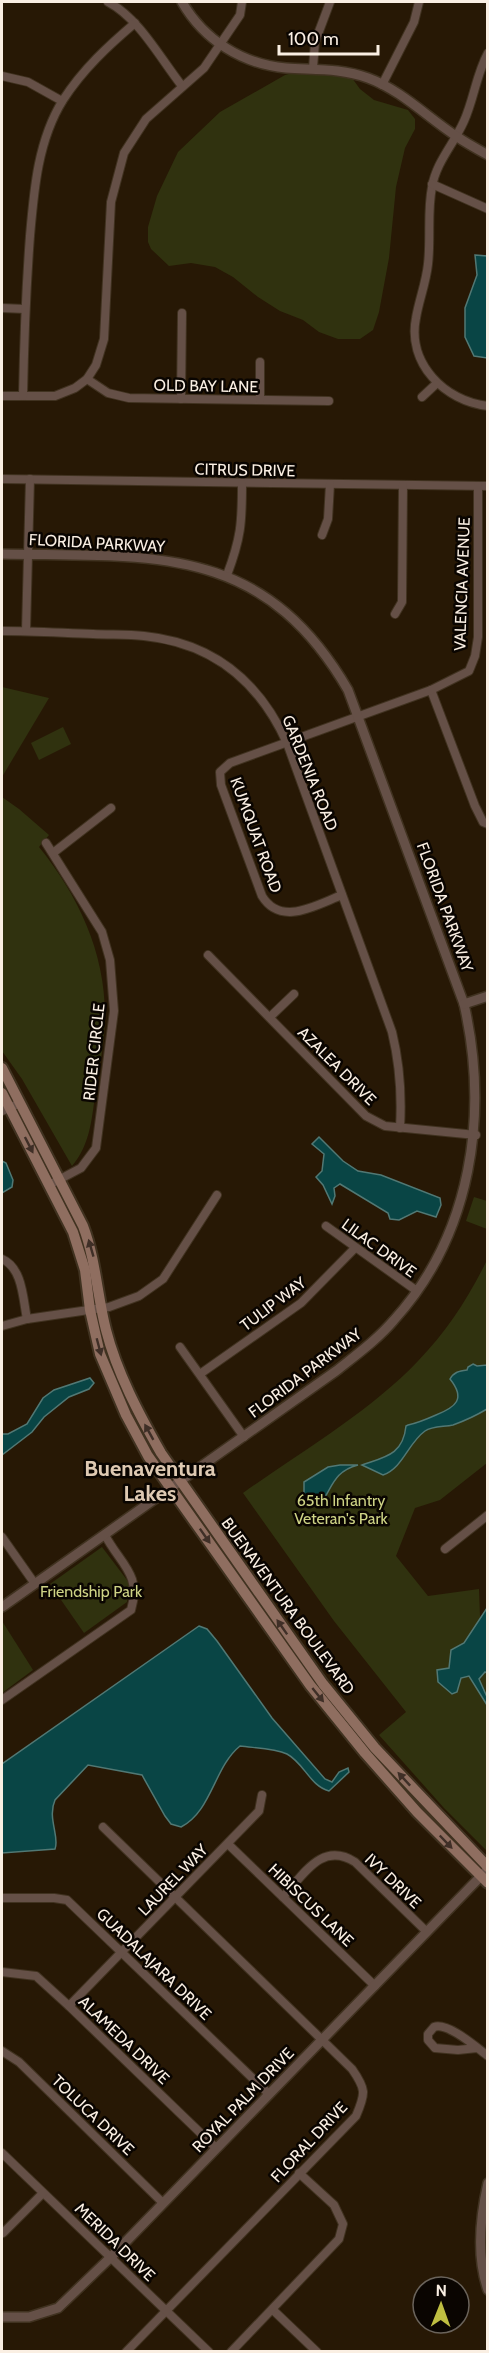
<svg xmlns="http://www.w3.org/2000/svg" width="489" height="2353" font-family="Cabin,sans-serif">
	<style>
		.green { fill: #30320f }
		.water { fill: #094545; stroke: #517874; stroke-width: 1.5 }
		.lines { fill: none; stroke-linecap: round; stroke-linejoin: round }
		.minor-casing { stroke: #403220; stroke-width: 10 }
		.tertiary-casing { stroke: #403220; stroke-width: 12 }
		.secondary-casing { stroke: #403220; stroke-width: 14 }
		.minor { stroke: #655047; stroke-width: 8 }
		.tertiary { stroke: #655047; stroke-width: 9 }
		.secondary { stroke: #8f6e60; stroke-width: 10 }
		.oneway { fill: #3f2f27 }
		.labels { text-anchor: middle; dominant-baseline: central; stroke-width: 5; stroke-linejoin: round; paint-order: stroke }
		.street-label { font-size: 16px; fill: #faefe3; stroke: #0a0501 }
		.park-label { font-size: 16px; fill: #ced385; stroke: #0a0501 }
		.district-label { font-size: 22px; font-weight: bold; fill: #dec9b2; stroke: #0a0501 }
	</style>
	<rect width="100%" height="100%" fill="#271805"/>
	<g class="green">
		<path d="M296 72 337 74 352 78 360 89 374 100 408 110 415 119V129L405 148 396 187 389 258 379 312 373 330 360 339H338L319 332 303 320 280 311 258 297 233 277 215 267 191 263 169 266 151 249 148 242V227L157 196 178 152 220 112 285 75Z"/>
		<path d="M2 687 49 698 2 777Z"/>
		<path d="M63 727 71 744 39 760 31 743Z"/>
		<path d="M2 797 19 809 49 835 39 847C78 895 105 952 105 1015 105 1039 100 1064 96 1088 92 1116 91 1144 72 1166L22 1079 2 1051Z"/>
		<path d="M474 1197 487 1201V1229L466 1221Z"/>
		<path d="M487 1260V1463L440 1500 415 1508 396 1556 428 1596 479 1589 482 1669 488 1676 487 1851 444 1808 379 1735 406 1712 334 1621 243 1493C299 1453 371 1411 418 1361 447 1331 469 1297 487 1260Z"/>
		<path d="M102 1547 130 1584 127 1602 84 1633 50 1584Z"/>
		<path d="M2 1621 33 1670 2 1693Z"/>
	</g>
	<g class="water">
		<path d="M475 255 487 256V358L474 356 465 337V308L477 275Z"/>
		<path d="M319 1137 343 1161 358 1171 381 1175 440 1198 441 1205 436 1217 417 1211 399 1220 390 1219 388 1213 340 1184 334 1188 335 1196 332 1204 323 1185 316 1177 322 1171 324 1154 312 1144Z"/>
		<path d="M2 1161 6 1163 13 1180 12 1187 2 1193Z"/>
		<path d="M473 1364 477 1366 487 1365V1409C477 1415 464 1421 453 1425 444 1427 432 1426 425 1431 408 1443 403 1468 383 1475L362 1465C385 1457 403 1455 406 1426L408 1425C418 1423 427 1419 436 1415 456 1407 466 1399 450 1379 454 1372 459 1371 467 1370L468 1367Z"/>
		<path d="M90 1378 94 1383 89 1389 69 1397 44 1417 32 1432 2 1455V1434H8L27 1424 43 1398 54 1390Z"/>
		<path d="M340 1465H358C335 1471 333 1485 322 1502L311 1501 304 1494V1482L328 1467Z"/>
		<path d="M487 1608V1673L485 1672 479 1679 487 1697V1705L469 1676 461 1678 457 1692 452 1694 438 1682 437 1670 449 1668 451 1650 464 1643Z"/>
		<path d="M199 1626 207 1629 217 1641 272 1718 325 1779 332 1782 339 1772 348 1768 349 1772 329 1791C310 1786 304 1763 287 1754 274 1748 254 1748 240 1746 214 1767 212 1811 181 1827L171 1824 165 1816 142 1775 88 1765 55 1800C47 1818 60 1837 55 1849L2 1853V1764Z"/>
	</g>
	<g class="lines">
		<defs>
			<g id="minor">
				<path d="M108 2C139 18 160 58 182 86"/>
				<path d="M488 53C476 75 474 99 464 121 454 144 436 162 432 187 427 212 431 238 428 264 426 283 419 300 416 318 407 363 444 401 488 406"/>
				<path d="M313 68 315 42 330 2"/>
				<path d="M2 76 28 82 62 101"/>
				<path d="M382 85 414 22 419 2"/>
				<path d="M432 184 488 209"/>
				<path d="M2 308 25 309"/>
				<path d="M87 379 108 393 129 398 329 401"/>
				<path d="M2 396H55L75 388 87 379 96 365 104 339 111 202 124 153 146 119 204 68 240 15 242 2"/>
				<path d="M23 396C24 342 26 289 30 236 34 189 38 140 63 100 83 69 108 46 135 23"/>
				<path d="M422 397 436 384"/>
				<path d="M181 399 182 313"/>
				<path d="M260 400V362"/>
				<path d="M2 479 488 486"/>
				<path d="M322 535 328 519 330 484"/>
				<path d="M227 575C241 538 242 523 242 484"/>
				<path d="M395 614 402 602 403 485"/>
				<path d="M2 631C32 631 63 633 93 634 110 635 127 634 144 636 213 643 259 681 287 743L392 1032C400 1065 402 1094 400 1128"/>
				<path d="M26 631 30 479"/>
				<path d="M431 690 475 806 483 822 488 824"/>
				<path d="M46 843 102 932 110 960 114 1011 96 1148 81 1168 49 1185"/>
				<path d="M53 853 111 808"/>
				<path d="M342 895C316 905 281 927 262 896L221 785 220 772 230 763 431 690 469 671 475 656 478 637V486"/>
				<path d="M208 955 366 1116 385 1126 476 1135"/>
				<path d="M270 1017 294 994"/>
				<path d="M2 1111 20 1103"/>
				<path d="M326 1226 417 1291"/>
				<path d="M2 1259C23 1268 23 1300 27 1319"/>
				<path d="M2 1326 27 1319 109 1307 139 1296 163 1279 217 1195"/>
				<path d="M180 1347 244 1437"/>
				<path d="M200 1374 301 1303 355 1248"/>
				<path d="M2 1537 35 1584"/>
				<path d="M445 1549 488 1515"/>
				<path d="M2 1700 131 1610C142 1574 120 1564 105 1535"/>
				<path d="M103 1827 352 2069C366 2089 366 2093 356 2116L126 2352"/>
				<path d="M228 1844 375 1986"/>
				<path d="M283 1897C304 1874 322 1841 355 1862L427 1932"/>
				<path d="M2 1898H54L67 1900 269 2094"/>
				<path d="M2 1972 36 1976 69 2006 216 2148"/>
				<path d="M69 2006 259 1811 262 1795"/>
				<path d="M477 2048 458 2050 435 2048 428 2040V2034L434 2027C448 2022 476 2047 488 2056"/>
				<path d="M2 2051 19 2062 163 2203"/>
				<path d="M2 2153 209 2352"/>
				<path d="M3 2233 43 2193"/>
				<path d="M273 2310 317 2352"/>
				<path d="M231 2352 339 2239 343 2224 334 2205 299 2173"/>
			</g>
			<g id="tertiary">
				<path d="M182 2C204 40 242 64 286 68 314 70 341 68 368 78 401 90 427 117 456 136 466 143 477 149 488 155"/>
				<path d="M2 554C151 557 262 542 348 690L464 1004C489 1114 472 1234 394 1320 377 1340 356 1355 336 1371L2 1607"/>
				<path d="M464 1004 488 996"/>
				<path d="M488 2183C480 2218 476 2256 488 2290"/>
				<path d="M2 2317H29L58 2308 111 2257 486 1871"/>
			</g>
			<g id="secondary">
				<path d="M2 1068 83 1226C96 1260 97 1295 106 1330 117 1373 139 1414 161 1453L323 1684 375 1748 488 1867"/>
				<path d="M2 1093 73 1232 85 1270 90 1310 100 1354 126 1415 148 1456 310 1685 365 1753 417 1812 488 1883"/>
			</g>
		</defs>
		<use href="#minor" class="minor-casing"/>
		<use href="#tertiary" class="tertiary-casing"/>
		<use href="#secondary" class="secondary-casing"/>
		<use href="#minor" class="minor"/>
		<use href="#tertiary" class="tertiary"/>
		<use href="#secondary" class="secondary"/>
	</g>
	<defs><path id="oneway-solid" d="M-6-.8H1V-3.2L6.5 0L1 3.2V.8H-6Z" transform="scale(1.5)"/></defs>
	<g class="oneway">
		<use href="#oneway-solid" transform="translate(29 1145) rotate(63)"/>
		<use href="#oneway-solid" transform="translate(91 1248) rotate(-106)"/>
		<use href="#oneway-solid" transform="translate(99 1347) rotate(75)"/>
		<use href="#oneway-solid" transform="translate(149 1432) rotate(-119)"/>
		<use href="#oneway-solid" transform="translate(205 1536) rotate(55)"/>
		<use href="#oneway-solid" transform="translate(282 1627) rotate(-125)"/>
		<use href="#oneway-solid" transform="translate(318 1695) rotate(51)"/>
		<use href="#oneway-solid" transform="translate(404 1779) rotate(-133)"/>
		<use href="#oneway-solid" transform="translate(446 1842) rotate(46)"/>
	</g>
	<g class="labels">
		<g class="street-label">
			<text transform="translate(206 386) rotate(1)">OLD BAY LANE</text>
			<text transform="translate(245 470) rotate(1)">CITRUS DRIVE</text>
			<text transform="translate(97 543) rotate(3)">FLORIDA PARKWAY</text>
			<text transform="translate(462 584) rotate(-88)">VALENCIA AVENUE</text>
			<text transform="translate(310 773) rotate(68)">GARDENIA ROAD</text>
			<text transform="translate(256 835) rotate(70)">KUMQUAT ROAD</text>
			<text transform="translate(445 907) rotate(70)">FLORIDA PARKWAY</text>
			<text transform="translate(94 1052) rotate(-84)">RIDER CIRCLE</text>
			<text transform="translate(337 1066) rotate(45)">AZALEA DRIVE</text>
			<text transform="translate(379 1248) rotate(36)">LILAC DRIVE</text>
			<text transform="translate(273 1304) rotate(-37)">TULIP WAY</text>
			<text transform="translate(305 1373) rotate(-37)">FLORIDA PARKWAY</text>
			<text transform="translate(288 1606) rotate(54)">BUENAVENTURA BOULEVARD</text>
			<text transform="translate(173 1880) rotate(-46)">LAUREL WAY</text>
			<text transform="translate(393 1881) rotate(44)">IVY DRIVE</text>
			<text transform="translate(311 1905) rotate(44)">HIBISCUS LANE</text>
			<text transform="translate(154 1964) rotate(44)">GUADALAJARA DRIVE</text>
			<text transform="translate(124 2040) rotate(44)">ALAMEDA DRIVE</text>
			<text transform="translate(243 2100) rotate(-46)">ROYAL PALM DRIVE</text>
			<text transform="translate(93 2115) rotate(44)">TOLUCA DRIVE</text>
			<text transform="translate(309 2142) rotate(-47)">FLORAL DRIVE</text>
			<text transform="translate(115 2242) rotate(44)">MERIDA DRIVE</text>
		</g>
		<g class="park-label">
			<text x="341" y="1500">65th Infantry<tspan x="341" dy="18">Veteran's Park</tspan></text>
			<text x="91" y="1591">Friendship Park</text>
		</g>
		<g class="district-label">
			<text x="150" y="1468">Buenaventura<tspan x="150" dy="25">Lakes</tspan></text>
		</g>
	</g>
	<rect width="489" height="2353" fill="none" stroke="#faefe3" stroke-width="6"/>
	<g transform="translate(441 2305) rotate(1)"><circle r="28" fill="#0a0501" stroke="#6a635b" stroke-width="1.5"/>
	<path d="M0-4.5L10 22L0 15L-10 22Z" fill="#bfbe41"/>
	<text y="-9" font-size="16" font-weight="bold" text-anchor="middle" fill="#faefe3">N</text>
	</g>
	<path d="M279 45v9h99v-9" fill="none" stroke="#faefe3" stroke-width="3"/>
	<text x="288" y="45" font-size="18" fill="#faefe3" stroke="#0a0501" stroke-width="4.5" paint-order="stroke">100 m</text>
</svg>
